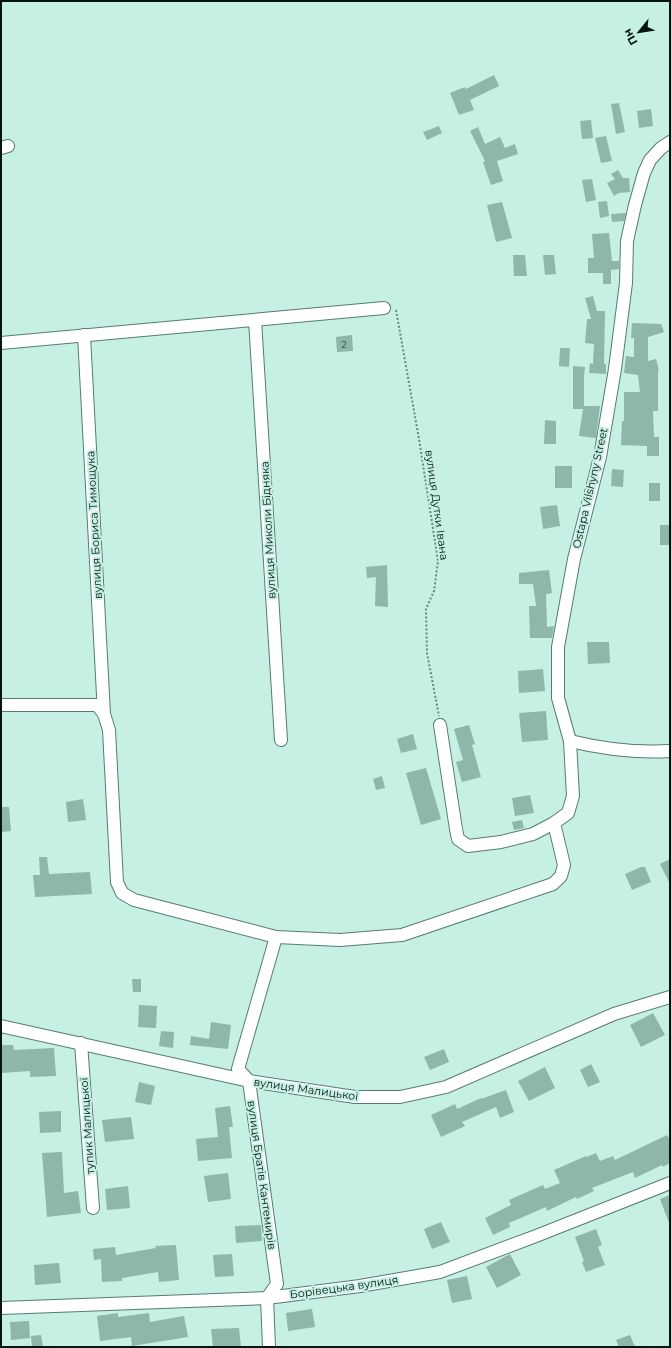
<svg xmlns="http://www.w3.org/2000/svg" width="671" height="1348" font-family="Montserrat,sans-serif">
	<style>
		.building { fill: #8eb6aa }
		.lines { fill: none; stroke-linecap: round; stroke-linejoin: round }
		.minor-casing { stroke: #567c71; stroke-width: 14 }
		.path { stroke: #6a877f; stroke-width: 2; stroke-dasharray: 2 2; stroke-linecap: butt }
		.minor { stroke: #fff; stroke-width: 12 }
		.labels { text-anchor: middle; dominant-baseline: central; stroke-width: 4; stroke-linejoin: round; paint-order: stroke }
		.number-label { font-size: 9px; fill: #283d37 }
		.street-label { font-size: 11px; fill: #061511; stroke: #c6f0e4 }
	</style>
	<rect width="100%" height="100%" fill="#c6f0e4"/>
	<g class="building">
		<path d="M494 75 499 86 470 100 474 110 459 115 450 93 465 87 466 89Z"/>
		<path d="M619 103 625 132 616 134 611 104Z"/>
		<path d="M651 109 653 126 639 128 637 111Z"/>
		<path d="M591 120 593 138 582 139 580 121Z"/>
		<path d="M439 126 442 133 427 140 423 132Z"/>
		<path d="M478 127 485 144 500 137 505 148 515 144 518 154 497 161 503 181 491 185 483 162 485 161 470 131Z"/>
		<path d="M606 136 612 161 601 163 595 138Z"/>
		<path d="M618 170 623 178H629L630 192 619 193 614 196 607 183 615 179 611 174Z"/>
		<path d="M592 179 596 200 586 202 582 180Z"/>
		<path d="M607 201 609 216 600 218 598 202Z"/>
		<path d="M502 202 512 238 496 242 487 205Z"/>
		<path d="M626 213 624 221 612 222 611 214Z"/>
		<path d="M609 233 612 261H619V269L611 270V284H603V273H588V258H594L592 234Z"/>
		<path d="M513 255H525L527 276H514Z"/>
		<path d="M543 255H554L556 274 545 275Z"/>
		<path d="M593 296 597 311H605L604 364H606V374L589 373 590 363 593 364 594 344 585 343 587 319H591L585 298Z"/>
		<path d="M632 323 661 324 664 332 648 337V361L656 359 659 370H658V411H653L654 437H659V456H647V446L621 445 622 421H624V392H640L638 375 624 373 626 356 634 357V338H631Z"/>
		<path d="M352 335 353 351 337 352 336 337Z"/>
		<path d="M560 348H570L569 367 559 366Z"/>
		<path d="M573 366 585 367 584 376V406H600L596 438 579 436 583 409H573Z"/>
		<path d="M545 420 556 421V444H544Z"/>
		<rect x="555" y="466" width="17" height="22"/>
		<path d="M612 469 624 470 623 487 611 486Z"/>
		<rect x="649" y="483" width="11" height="18"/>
		<path d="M557 505 560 526 543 529 540 507Z"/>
		<rect x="660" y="525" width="10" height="20"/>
		<path d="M387 565 388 607 375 606 376 577 367 578 366 567Z"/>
		<path d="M549 570 552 593 546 594 547 627 554 626 552 638H530L529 606H536L533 584H519V573Z"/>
		<path d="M587 642H609L610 663 588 664Z"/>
		<path d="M543 669 545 691 519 693 518 671Z"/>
		<path d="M546 711 548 740 522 742 519 713Z"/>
		<path d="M469 725 475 744 472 745 481 777 462 782 456 762 463 760 454 729Z"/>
		<path d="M413 734 417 749 401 753 397 739Z"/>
		<path d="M426 768 441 819 421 825 406 773Z"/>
		<path d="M382 776 385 788 376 790 373 779Z"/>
		<path d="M530 795 534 813 515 816 512 798Z"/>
		<path d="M83 799 86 820 68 822 66 802Z"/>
		<path d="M1 807H9L11 831 1 832Z"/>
		<path d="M522 820 524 828 514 830 512 822Z"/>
		<path d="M39 857H47L49 874 90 872 92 894 35 897 33 875H40Z"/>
		<path d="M670 859V884L660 864Z"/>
		<path d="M641 867H645L651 882 632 890 625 874Z"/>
		<path d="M132 979H141V992H133Z"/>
		<path d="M139 1005 157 1006 156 1028 138 1027Z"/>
		<path d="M653 1013 665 1035 641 1047 630 1025Z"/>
		<path d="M211 1022 231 1025 228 1049 190 1045 191 1036 209 1039Z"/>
		<path d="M161 1031 174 1032 173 1048 159 1046Z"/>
		<path d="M1 1045H13L14 1050 54 1048 56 1076 30 1077V1071L1 1073Z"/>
		<path d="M444 1049 449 1062 430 1070 424 1057Z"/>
		<path d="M591 1064 600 1082 588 1087 580 1070Z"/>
		<path d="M545 1067 555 1088 529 1101 518 1081Z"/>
		<path d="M139 1082 155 1086 151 1105 135 1102Z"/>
		<path d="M506 1090 514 1112 500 1118 496 1107 462 1122 465 1126 441 1137 431 1115 455 1104 457 1109 481 1098V1099Z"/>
		<path d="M230 1106 233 1127H229L232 1158 198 1161 196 1139 218 1137 215 1108Z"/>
		<path d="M61 1111V1132L40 1133 39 1112Z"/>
		<path d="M131 1117 134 1139 105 1142 102 1120Z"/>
		<path d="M667 1135 670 1140V1163L663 1167 662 1165 635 1178 633 1172 592 1188 594 1191 577 1199 576 1197 547 1211 546 1207 509 1223 510 1227 493 1235 485 1218 511 1205 509 1200 543 1185 545 1189 560 1183 554 1170 586 1156 587 1157 596 1153 600 1161 613 1156 615 1160Z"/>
		<path d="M62 1152 64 1193 78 1191 81 1213 47 1217 42 1153Z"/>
		<path d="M228 1173 231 1199 208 1202 204 1176Z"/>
		<path d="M128 1186 130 1208 107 1210 105 1189Z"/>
		<path d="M670 1195V1223H669L660 1199Z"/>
		<path d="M441 1222 450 1242 432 1249 424 1229Z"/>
		<path d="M261 1225 262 1241 236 1243 235 1226Z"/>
		<path d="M596 1229 602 1245 598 1247 605 1265 586 1272 582 1262 584 1261 575 1237Z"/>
		<path d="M176 1245 179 1280 159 1282 158 1272 122 1278V1281L102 1282 101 1259 94 1260 93 1249 115 1247 116 1255 156 1248 155 1246Z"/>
		<path d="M232 1254 234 1276 215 1277 213 1255Z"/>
		<path d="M510 1254 521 1275 497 1288 486 1267Z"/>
		<path d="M59 1263 61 1283 35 1285 34 1265Z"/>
		<path d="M467 1276 472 1299 452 1303 447 1280Z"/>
		<path d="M312 1309 315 1327 288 1331 286 1313Z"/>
		<path d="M118 1313V1317L149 1313 150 1322 184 1316 188 1337 132 1346 131 1337 100 1341 97 1316Z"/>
		<path d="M29 1321 30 1338 11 1340 10 1322Z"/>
		<path d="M239 1328 241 1347H213L211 1329Z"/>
		<path d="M41 1335 43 1347H32L31 1336Z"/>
		<path d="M630 1335 635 1347H619L616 1340Z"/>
	</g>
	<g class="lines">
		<defs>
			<g id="minor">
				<path d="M1 148 8 146"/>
				<path d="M255 320 281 740"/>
				<path d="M84 335 104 714"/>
				<path d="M1 343 384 308"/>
				<path d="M1 705H97L104 714 109 730 117 882 122 893 134 900 276 937 340 940 402 935 553 884 561 876 564 865 554 823"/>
				<path d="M440 725 456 829 458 839 468 846 501 842 533 834 554 823 568 813 573 796 570 741 558 698V647L574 559 600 457 615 369 626 283 627 241 635 205 644 173 650 160 661 148 670 142"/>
				<path d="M570 741C603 749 636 753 670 751"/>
				<path d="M1 1026 249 1081 355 1097H400L446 1087 614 1014 670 997"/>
				<path d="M81 1043 93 1208"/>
				<path d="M1 1308 267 1298 360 1286 440 1272 536 1236 670 1183"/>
				<path d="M269 1347 267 1298 277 1284 249 1081 238 1069 276 937"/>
			</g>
		</defs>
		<use href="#minor" class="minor-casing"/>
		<path class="path" d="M396 310 419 439 438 561 434 591 426 609 427 653 439 716"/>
		<use href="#minor" class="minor"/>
	</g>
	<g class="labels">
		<g class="number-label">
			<text x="344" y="344">2</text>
		</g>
		<g class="street-label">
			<text transform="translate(590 488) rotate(-77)">Ostapa Vilshyny Street</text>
			<text transform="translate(437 505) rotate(82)">вулиця Дутки Івана</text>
			<text transform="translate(94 525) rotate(-93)">вулиця Бориса Тимощука</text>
			<text transform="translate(268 530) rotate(-93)">вулиця Миколи Бідняка</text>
			<text transform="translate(306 1089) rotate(8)">вулиця Малицької</text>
			<text transform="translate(87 1126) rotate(-94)">тупик Малицької</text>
			<text transform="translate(262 1175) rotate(82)">вулиця Братів Кантемирів</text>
			<text transform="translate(344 1287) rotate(-8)">Борівецька вулиця</text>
		</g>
	</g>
	<rect width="671" height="1348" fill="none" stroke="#061511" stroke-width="4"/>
	<g transform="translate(639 32) rotate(240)" stroke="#c6f0e4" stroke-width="3" paint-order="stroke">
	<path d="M0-3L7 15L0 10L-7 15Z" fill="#061511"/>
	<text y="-6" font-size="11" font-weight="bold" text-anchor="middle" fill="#061511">Пн</text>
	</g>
</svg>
